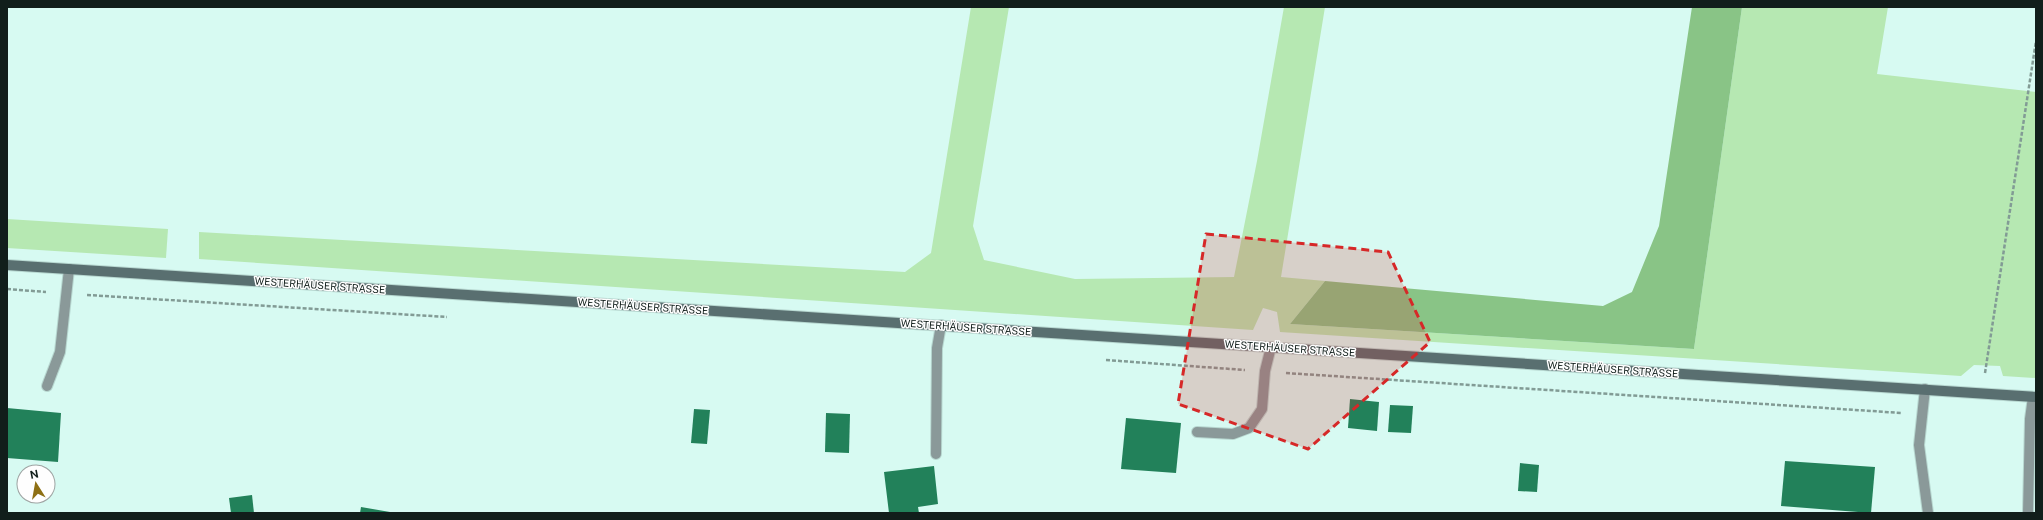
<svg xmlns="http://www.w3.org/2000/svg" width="2043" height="520" font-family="'Public Sans',sans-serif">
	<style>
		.green { fill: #b6e8b2 }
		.forest { fill: #89c486 }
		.building { fill: #22815a }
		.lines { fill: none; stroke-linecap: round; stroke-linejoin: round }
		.service-casing { stroke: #b7d7d0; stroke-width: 12 }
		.minor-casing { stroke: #b7d7d0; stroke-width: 12 }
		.secondary-casing { stroke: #b7d7d0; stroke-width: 12 }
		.path { stroke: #829b95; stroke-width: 2.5; stroke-dasharray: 4 2; stroke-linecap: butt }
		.service { stroke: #8a9999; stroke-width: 10 }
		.minor { stroke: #8a9999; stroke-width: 10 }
		.secondary { stroke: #596f70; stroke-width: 10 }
		.marked { fill: #d62828; fill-opacity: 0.2; stroke: #d62828; stroke-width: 3; stroke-dasharray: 8 5; stroke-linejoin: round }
		.labels { text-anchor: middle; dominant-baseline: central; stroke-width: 3; stroke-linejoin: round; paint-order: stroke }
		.street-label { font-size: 10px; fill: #111e1b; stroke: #fefefe }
	</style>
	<rect width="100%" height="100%" fill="#d7faf2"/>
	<g class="green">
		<path d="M971 7H1009L973 226 984 260 1075 279 1234 277 1257 161 1284 7H1325L1281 277 1325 281 1290 324 1694 349 1742 7H1888L1877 74 2036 92V378L2003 376 2000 366 1974 365 1961 376 1280 332 1277 312 1263 308 1253 330 199 259V232L905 272 931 253Z"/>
		<path d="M7 219 168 229 166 258 7 248Z"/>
	</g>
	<path class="forest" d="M1692 7H1742L1694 349 1290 324 1325 281 1603 306 1632 292 1659 226Z"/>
	<g class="building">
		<path d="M1350 399 1379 402 1377 431 1348 428Z"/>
		<path d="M1390 405 1413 406 1411 433 1388 432Z"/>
		<path d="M7 408 61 413 58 462 7 458Z"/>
		<path d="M694 409 710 410 707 444 691 443Z"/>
		<path d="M826 413 850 414 849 453 825 452Z"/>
		<path d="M1126 418 1181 423 1176 473 1121 469Z"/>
		<path d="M1785 461 1875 467 1871 513 1781 506Z"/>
		<path d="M1520 463 1539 465 1537 492 1518 491Z"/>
		<path d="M934 466 938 504 918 507 919 513H889L884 472Z"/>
		<path d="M252 495 254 513H231L229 498Z"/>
		<path d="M361 507 390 512V513H360Z"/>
	</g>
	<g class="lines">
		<defs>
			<g id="service">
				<path d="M47 386 60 352 69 269"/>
				<path d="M1197 432 1233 434 1249 428 1262 409 1265 371 1271 347"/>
				<path d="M936 454 937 348 941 325"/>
				<path d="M2028 513 2030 419 2033 397"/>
			</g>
			<path id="minor" d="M1925 389 1919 445 1928 513"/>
			<path id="secondary" d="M7 265 2036 397"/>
		</defs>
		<use href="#service" class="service-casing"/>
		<use href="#minor" class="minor-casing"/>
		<use href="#secondary" class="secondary-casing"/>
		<g class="path">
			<path d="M7 289 46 292"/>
			<path d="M87 295 447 317"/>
			<path d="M1106 360 1245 370"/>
			<path d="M1286 373 1902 413"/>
			<path d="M1985 373 2036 41"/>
		</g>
		<use href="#service" class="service"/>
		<use href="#minor" class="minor"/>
		<use href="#secondary" class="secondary"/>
	</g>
	<path class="marked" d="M1206 234 1388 252 1430 342 1308 449 1178 404Z"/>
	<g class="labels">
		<g class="street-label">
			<text transform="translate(320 285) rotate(4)">WESTERHÄUSER STRASSE</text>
			<text transform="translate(643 306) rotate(4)">WESTERHÄUSER STRASSE</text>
			<text transform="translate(966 327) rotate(4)">WESTERHÄUSER STRASSE</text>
			<text transform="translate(1290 348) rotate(4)">WESTERHÄUSER STRASSE</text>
			<text transform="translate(1613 369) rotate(4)">WESTERHÄUSER STRASSE</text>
		</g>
	</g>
	<rect width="2043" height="520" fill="none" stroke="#111e1b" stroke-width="16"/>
	<g transform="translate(36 484) rotate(349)"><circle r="19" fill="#fefefe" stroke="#9fa4a3"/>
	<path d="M0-3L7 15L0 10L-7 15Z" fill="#8e7014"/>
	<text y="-6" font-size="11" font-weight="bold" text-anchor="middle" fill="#111e1b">N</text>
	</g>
</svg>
